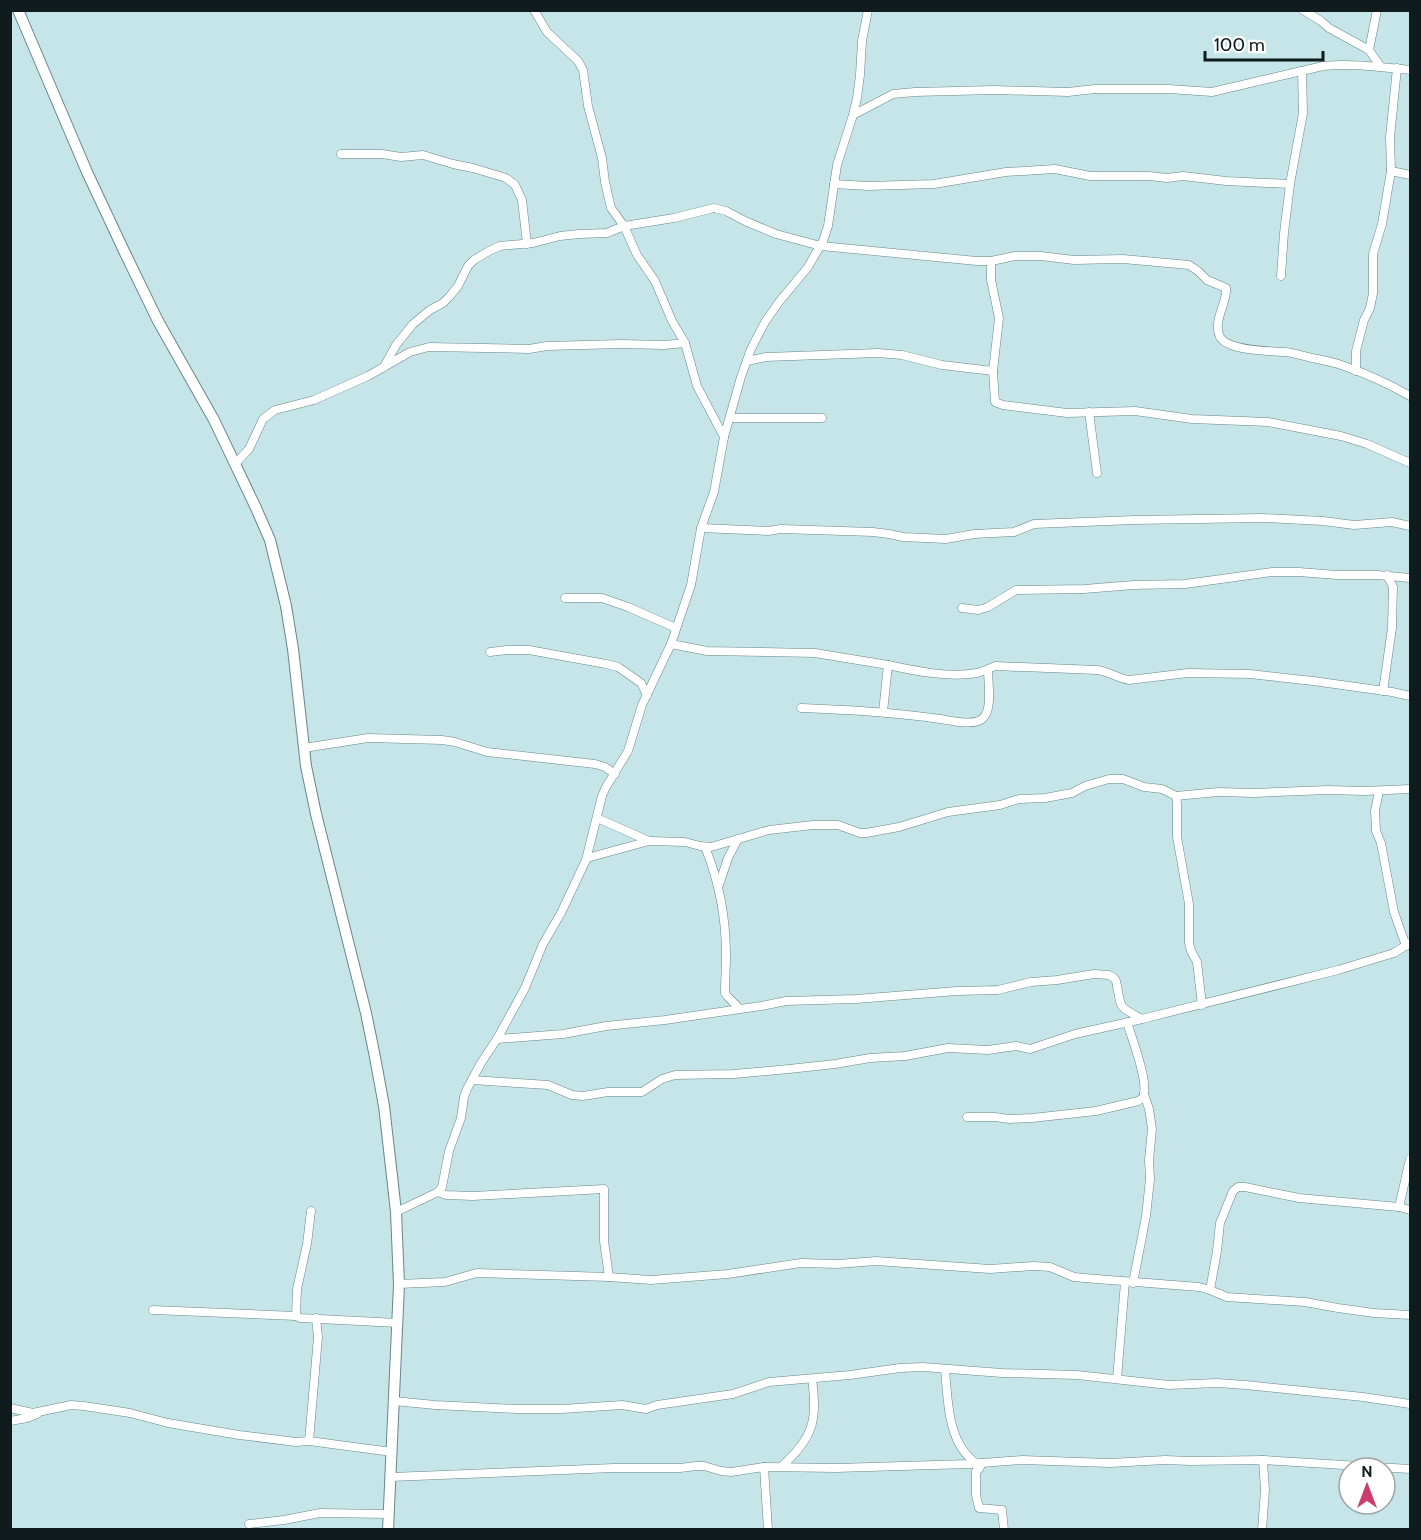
<svg xmlns="http://www.w3.org/2000/svg" width="1421" height="1540" font-family="Cabin,sans-serif">
	<style>
		.lines { fill: none; stroke-linecap: round; stroke-linejoin: round }
		.street-casing { stroke: #688688; stroke-width: 9 }
		.secondary-casing { stroke: #688688; stroke-width: 12 }
		.street { stroke: #fff; stroke-width: 8 }
		.secondary { stroke: #fff; stroke-width: 10 }
	</style>
	<rect width="100%" height="100%" fill="#c5e5e8"/>
	<g class="lines">
		<defs>
			<g id="street">
				<path d="M534 10 547 32 578 61 583 70 588 106 602 158 605 182 611 208 624 226 637 255 655 281 672 321 685 343 697 386 724 437"/>
				<path d="M1303 10 1321 21 1329 28 1369 50 1381 67"/>
				<path d="M1369 50 1377 10"/>
				<path d="M1397 68 1390 137 1391 171 1410 175"/>
				<path d="M853 115 893 94 915 92 994 90 1068 92 1095 89H1169L1212 92 1323 66C1352 63 1381 67 1410 70"/>
				<path d="M341 154H382L401 157 423 155 453 164 473 168 506 178 515 185 522 200 527 244"/>
				<path d="M834 184 868 186 934 184 1006 172 1055 169 1090 176H1149L1167 178 1183 176 1226 181 1290 184"/>
				<path d="M991 261V280L999 318 993 371 995 402 1003 405 1067 413 1135 411 1192 419 1268 422 1341 436 1367 444 1410 463"/>
				<path d="M1281 276 1284 233 1290 184 1303 113 1302 71"/>
				<path d="M747 361 766 357 878 353 902 355 942 365 993 371"/>
				<path d="M384 367 396 345 413 324 430 310 443 303 449 297 458 286 468 266 474 260 489 251 500 246 533 243 560 236 579 234 607 233 624 226 674 218 714 208 726 211 745 221 776 234 821 246 977 261H991L1015 256H1041L1074 260 1123 259 1189 265 1198 271 1207 280 1226 288C1228 301 1212 322 1220 337 1228 351 1270 351 1285 352 1294 353 1304 356 1312 358 1323 360 1334 362 1344 366 1367 374 1389 384 1410 396"/>
				<path d="M1356 371V351L1364 320 1370 308 1373 293V254L1382 224 1391 171"/>
				<path d="M1089 412 1097 473"/>
				<path d="M730 418H822"/>
				<path d="M235 464 249 449 263 419 275 410 314 400 368 376 410 352 429 347 529 349 547 346 621 344 664 345 685 343"/>
				<path d="M701 528 768 531 781 529 873 532 889 534 903 537 946 539 974 534 1014 532 1034 524 1134 520 1263 518 1323 521 1354 525 1392 522 1410 526"/>
				<path d="M565 598H602L628 607 676 628"/>
				<path d="M962 608 978 610 988 607 1016 590 1084 589 1134 585 1185 584 1272 572H1299L1337 575H1378L1410 578"/>
				<path d="M671 644 707 651 815 653 888 665"/>
				<path d="M490 652 507 650H529L606 664 618 667 641 683 647 695"/>
				<path d="M1383 691 1392 628 1393 587 1387 575"/>
				<path d="M801 708C847 710 894 712 940 719 952 721 972 726 982 719 993 711 988 683 988 670"/>
				<path d="M883 712 888 665C915 671 950 678 977 673 984 671 989 669 995 666L1097 670C1108 671 1117 678 1129 680L1188 673 1250 674 1313 681 1392 692 1410 696"/>
				<path d="M304 748 368 738 442 740 455 742 487 752 595 764 605 767 615 774"/>
				<path d="M1379 791 1375 811 1376 831 1381 843 1394 912 1406 946"/>
				<path d="M1176 796 1177 803V837L1189 904V943L1191 951 1197 962 1202 1005"/>
				<path d="M597 818 649 841"/>
				<path d="M705 847C719 881 726 918 726 956 726 968 725 980 725 993L727 996 739 1008"/>
				<path d="M587 858 649 841 685 842 700 846 711 847 769 830 813 825H838L860 833H866L899 827 948 812 1000 805 1019 799 1045 798 1072 793 1085 786 1109 779H1123L1144 787 1162 789 1176 796 1218 792 1254 793 1328 790 1364 791 1410 789"/>
				<path d="M719 885 728 858 738 839"/>
				<path d="M497 1039 563 1034 606 1026 665 1020 761 1006 786 1001 856 999 957 991 998 990 1031 982 1057 980 1094 974 1109 975 1114 978 1116 981C1122 1009 1116 1005 1142 1019"/>
				<path d="M472 1080 548 1085 572 1095 583 1096 608 1092H642L662 1079 675 1075 734 1074 789 1069 835 1064 870 1058 905 1056 948 1048 988 1050 1016 1046 1030 1049 1075 1034 1142 1019 1338 970 1394 953 1410 943"/>
				<path d="M967 1117H995L1009 1119 1032 1118 1096 1111 1138 1101C1142 1098 1144 1098 1144 1094 1147 1077 1132 1039 1127 1022"/>
				<path d="M438 1192 446 1195 473 1196 604 1189V1241L609 1277"/>
				<path d="M1399 1207 1410 1210"/>
				<path d="M311 1211 307 1244 297 1289 296 1316 300 1318 398 1323"/>
				<path d="M396 1212 438 1192 442 1187 449 1151 461 1118 464 1097 467 1089 481 1063 497 1039 525 988 543 944 561 913 586 860 602 796 606 787 628 751 642 705 671 644 691 585 701 528 714 492 724 437 741 377 751 349 765 322 779 302 808 267 823 241 828 226 837 165 853 115 857 98 860 75 862 41 868 10"/>
				<path d="M1133 1283 1146 1216 1150 1179 1149 1160 1152 1129 1149 1109 1144 1094"/>
				<path d="M399 1284 445 1282 477 1273 609 1277 651 1280 728 1274 801 1263 838 1264 876 1261 990 1269 1034 1266 1050 1267 1074 1277 1084 1278 1199 1287 1210 1290 1227 1297 1305 1302 1338 1308 1374 1313 1410 1315"/>
				<path d="M1210 1290 1217 1251 1220 1223 1233 1191 1238 1187H1245L1299 1198 1399 1207 1410 1159"/>
				<path d="M153 1310 296 1316"/>
				<path d="M945 1369C948 1400 947 1443 976 1463"/>
				<path d="M1117 1379 1125 1282"/>
				<path d="M394 1401 435 1405 516 1409H562L622 1405 646 1409 657 1405 671 1403 733 1394 769 1382 850 1375 900 1368 923 1367 1002 1373 1077 1375 1169 1385 1217 1383 1246 1385 1363 1397 1410 1404"/>
				<path d="M10 1408 33 1413 71 1405 84 1406 130 1413 168 1423 239 1435 296 1442 309 1441 392 1452"/>
				<path d="M10 1421 27 1418 37 1414"/>
				<path d="M309 1441 318 1337 316 1318"/>
				<path d="M982 1463 979 1469 976 1471V1495L979 1508 1002 1510 1004 1530"/>
				<path d="M764 1467 768 1530"/>
				<path d="M781 1467C813 1438 818 1421 812 1379"/>
				<path d="M391 1477 614 1468H680L696 1466H704L721 1471 731 1472 764 1467 836 1468 969 1464 1022 1460 1110 1463 1165 1460 1190 1461 1263 1460 1410 1469"/>
				<path d="M249 1524 284 1520 320 1513 389 1514"/>
				<path d="M1262 1530 1265 1490 1263 1460"/>
			</g>
			<path id="secondary" d="M18 10 87 172 124 251 158 321 214 420 256 508 270 540 286 606 293 649 306 766 316 814 366 1013 374 1052 384 1106 392 1176 396 1212 399 1284 388 1530"/>
		</defs>
		<use href="#street" class="street-casing"/>
		<use href="#secondary" class="secondary-casing"/>
		<use href="#street" class="street"/>
		<use href="#secondary" class="secondary"/>
	</g>
	<rect width="1421" height="1540" fill="none" stroke="#0f1b1c" stroke-width="24"/>
	<g transform="translate(1367 1486)"><circle r="28" fill="#ffffff" stroke="#9fa4a4" stroke-width="1.5"/>
	<path d="M0-4.5L10 22L0 15L-10 22Z" fill="#cb3d6a"/>
	<text y="-9" font-size="16" font-weight="bold" text-anchor="middle" fill="#0f1b1c">N</text>
	</g>
	<path d="M1205 51v9h118v-9" fill="none" stroke="#0f1b1c" stroke-width="3"/>
	<text x="1214" y="51" font-size="18" fill="#0f1b1c" stroke="#ffffff" stroke-width="4.5" paint-order="stroke">100 m</text>
</svg>
